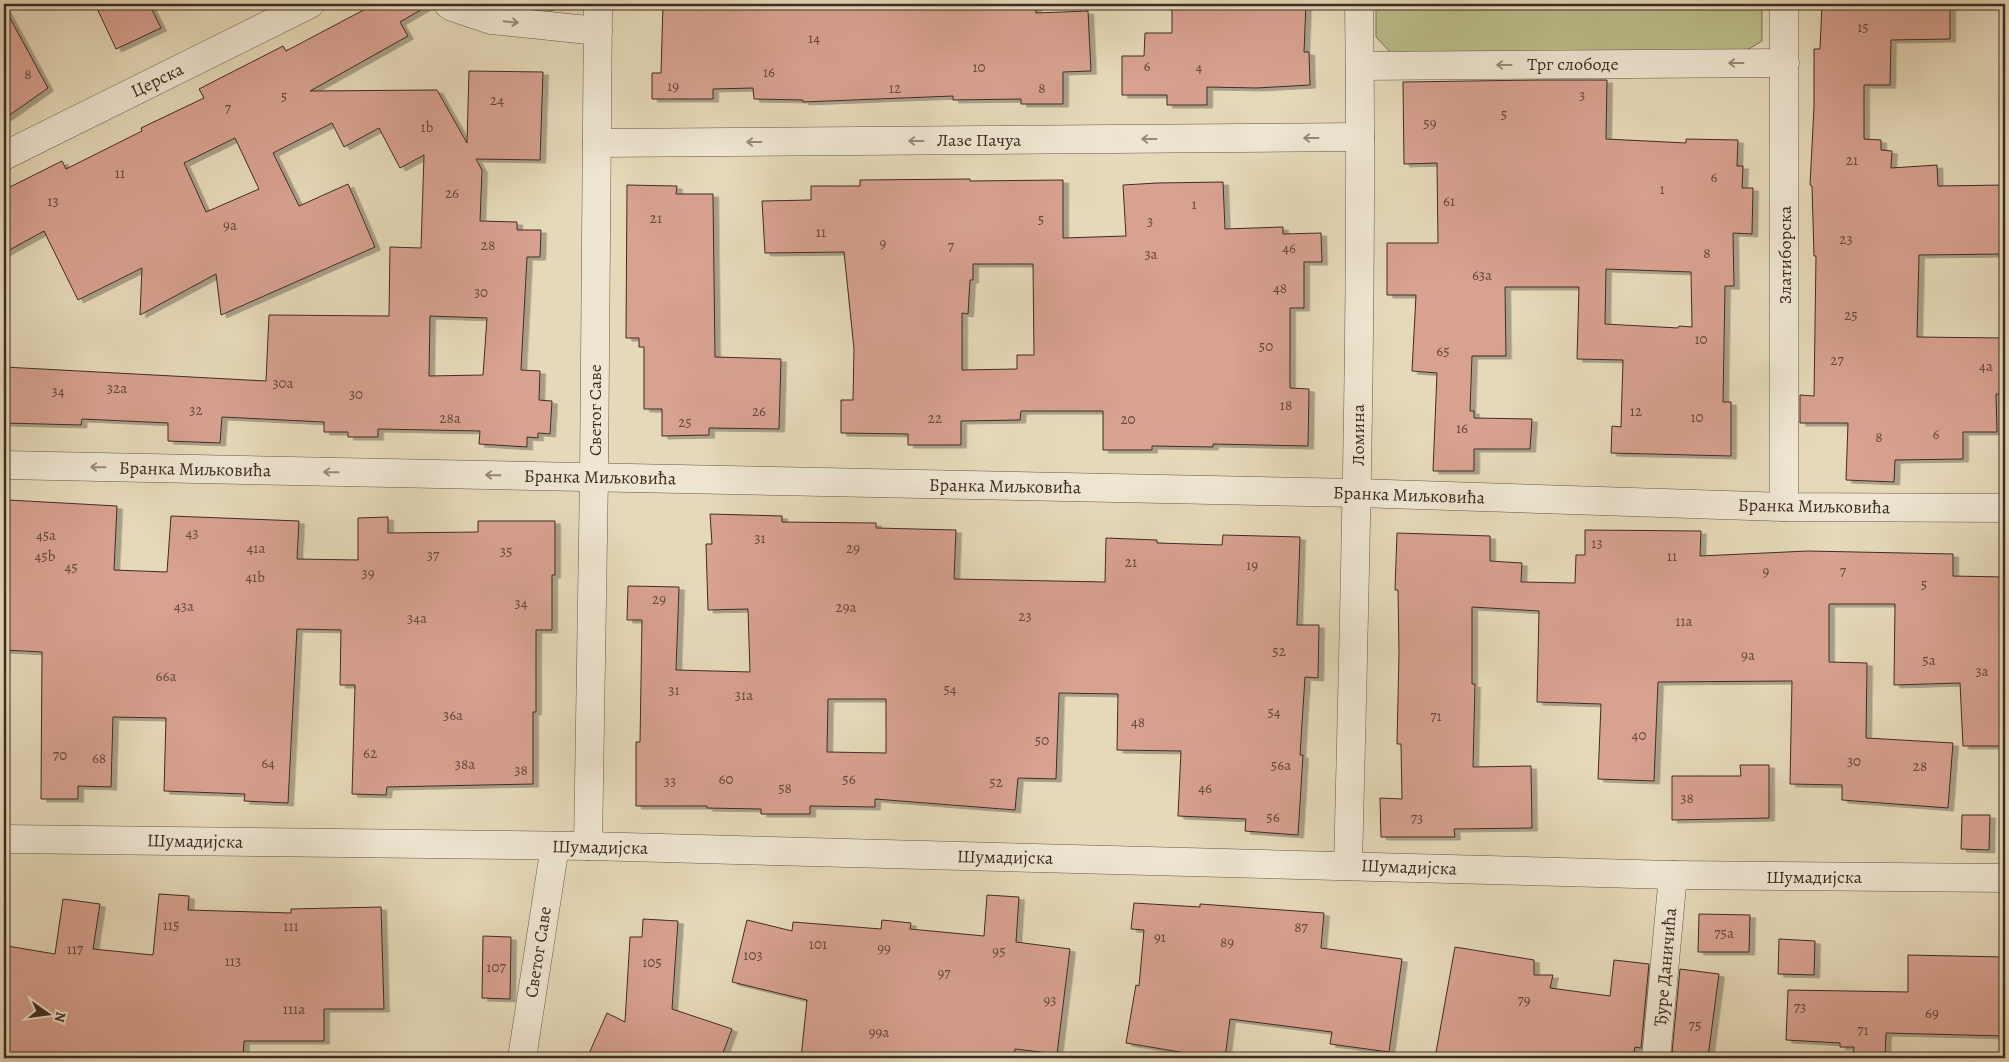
<svg xmlns="http://www.w3.org/2000/svg" width="2009" height="1062" font-family="Alegreya,serif">
	<style>
		.green { fill: #bbbe8b; stroke: #7c7558 }
		.building { fill: #d8a190; stroke: #3d2c24; fill-rule: evenodd; filter: url(#shadow) }
		.lines { fill: none; stroke-linecap: round; stroke-linejoin: round }
		.minor-casing { stroke: #675749; stroke-width: 29 }
		.tertiary-casing { stroke: #675749; stroke-width: 29 }
		.minor { stroke: #efe6d2; stroke-width: 28 }
		.tertiary { stroke: #efe6d2; stroke-width: 28 }
		.oneway { stroke: #96897b }
		.labels { text-anchor: middle; dominant-baseline: central; stroke-width: 4; stroke-linejoin: round; paint-order: stroke }
		.number-label { font-size: 15px; fill: #64493f }
		.street-label { font-size: 18px; fill: #3d2c24; stroke: #efe6d2 }
	</style>
	<defs>
		<filter id="shadow"><feDropShadow dx="5.5" dy="3" stdDeviation="0" flood-color="#0004"/></filter>
	</defs>
	<rect width="100%" height="100%" fill="#e6d9b9"/>
	<filter id="stains"><feTurbulence type="fractalNoise" baseFrequency=".004" numOctaves="4"/><feColorMatrix values="0 0 0 0 .2 0 0 0 0 .09 0 0 0 0 .02 0 0 0 .5 -.17"/></filter>
	<radialGradient id="worn" r=".72"><stop offset=".6" stop-color="#630" stop-opacity="0"/><stop offset="1" stop-color="#630" stop-opacity=".3"/></radialGradient>
	<g class="green">
		<path d="M497 4H577L543 13Z"/>
		<path d="M1376 4H1762V41L1747 50 1393 55 1376 37Z"/>
	</g>
	<g class="building">
		<path d="M95 4H149L161 28 116 49Z"/>
		<path d="M375 4H431L400 22 408 36 310 91 437 90 467 143 469 71 543 72 540 160 476 159 482 170 480 221 517 222V230H541L540 257H527L521 370 540 371 539 400 552 401 550 434 538 433V438L527 437V447L479 444 480 431 378 429V437H348V432H324V422L222 417 220 443 168 441V423L82 419 81 425 4 423V367L266 381 269 315 389 316 390 247 421 248 424 155 400 168 379 128 344 147 332 123 273 153 299 206 348 184 375 247 221 315 216 274 140 315 142 268 78 300 44 231 4 253V190L62 161 66 169 142 131 141 128 204 98 199 89 283 46 286 51ZM235 138 259 189 206 212 184 163ZM430 316 487 318 483 375 429 376Z"/>
		<path d="M663 4H1036V13L1088 11 1091 71 1063 72V104H1021V99L953 100V96L803 102V100L754 99 753 88 713 89V99H652V73H661Z"/>
		<path d="M1172 4H1306L1304 52H1309L1310 85 1257 88 1207 87V105H1167V95H1122V56H1144L1145 33H1172Z"/>
		<path d="M1822 4H1950V39L1891 40 1890 85H1864V139L1881 140V150L1892 151 1891 168 1937 165 1938 186 2005 185V254L1919 255 1917 337 2005 338V394H1996L1997 432H1963V459L1895 460 1894 482 1846 480 1848 423H1800V395L1814 396 1816 256H1814L1812 186 1810 185 1814 107V49H1820Z"/>
		<path d="M4 7 48 88 4 119Z"/>
		<path d="M1538 80H1607L1606 139 1686 143V139L1738 140 1737 166H1743L1742 188H1753L1752 234 1733 233 1734 286H1725L1723 402H1731V456L1611 453 1612 426 1621 427 1623 360 1577 359 1579 287H1505L1506 356H1472L1470 411H1474V418L1532 419 1530 449H1474V471H1433L1437 373 1412 371 1416 295H1387V243H1438L1437 163 1404 164 1403 82ZM1606 269 1691 272 1692 327 1679 326 1678 328 1605 324Z"/>
		<path d="M970 179V181L1063 180V238L1126 236 1123 185 1157 183 1223 182 1225 229 1283 227V234L1321 233 1322 262H1304V308H1290V388L1309 389 1308 446 1213 444V447L1152 446V450H1103V411H1021L1020 420 961 421V445H908V434L841 433V400H853L854 349 844 252 765 253 762 201 811 200V186H860V180ZM973 264H1033L1034 355H1017V369L962 370V313L968 314 970 280H973Z"/>
		<path d="M627 185 677 186 676 194H713L715 357 781 359 779 429 709 428V435L662 436V409H644V347H639V338H626Z"/>
		<path d="M8 500 117 506 114 570 167 572 171 516 299 521 297 559 358 560V518L388 517V533L478 532V521H555V575H552V630H536V712H533V784L387 787 386 795 352 794 355 685H340L341 630 297 629 288 803 244 801 245 794 164 791 166 718 113 717 111 787 78 786V799H41L42 652 4 650V514H7Z"/>
		<path d="M710 514 782 516V522L876 523V528L956 530 954 579 1105 582 1106 538 1157 540V543L1222 545 1223 535 1300 537 1297 625H1319L1318 678 1305 677 1300 755H1303L1298 835 1245 831 1246 819 1178 816 1181 751 1117 750 1118 694 1059 693 1056 779 1018 778 1015 810 875 799V807L810 806V814H761V809L707 808V806H636V742H640L642 620H627L628 586 679 587 676 670 750 672 748 609 708 610 706 544H712ZM828 699H886V753L827 752Z"/>
		<path d="M1585 530 1701 531 1700 556 1808 551 1953 554V576L2005 577V746H1963L1960 683 1894 685 1895 604H1829V662L1867 663 1866 738 1953 743 1948 808 1842 800V785L1790 784 1792 681 1658 682 1654 781 1598 779 1601 704 1537 702 1539 611 1472 607V684H1475L1473 767 1531 766 1532 828 1454 829 1455 837H1381L1380 798 1402 799 1401 744H1397L1399 653 1398 590H1395L1397 533 1490 536V561L1522 563 1521 582 1575 583 1576 555H1585Z"/>
		<path d="M1740 765H1769V818L1672 820V776H1741Z"/>
		<path d="M1962 815H1990L1989 850 1961 849Z"/>
		<path d="M159 894 189 896 188 910 291 913V909L381 907 384 1009H324V1041H244L243 1058H149L79 1053 78 1058H4V965L7 946 55 954 63 899 100 904 93 949 153 955Z"/>
		<path d="M987 895 1019 897 1016 942 1070 949 1057 1054 1015 1049 1014 1058 894 1055V1058H801L807 1000 732 982 747 920 792 931 793 922 881 929 882 920 911 923 910 929 984 936Z"/>
		<path d="M1134 903 1200 907V904L1324 913 1321 948 1402 959 1389 1052 1330 1044 1332 1032 1230 1019 1225 1058H1185L1186 1053 1126 1043 1136 985 1139 986 1144 930 1131 929Z"/>
		<path d="M1699 914 1750 915 1749 952H1698Z"/>
		<path d="M643 919 678 921 672 1009 732 1029 721 1058H587L607 1013 625 1022 630 937H642Z"/>
		<path d="M483 936 511 937 510 999 482 998Z"/>
		<path d="M1779 939 1815 941 1814 975 1778 974Z"/>
		<path d="M1455 947 1534 960V975H1553L1550 988 1610 996 1614 960 1649 964 1641 1048 1635 1047 1633 1058H1435Z"/>
		<path d="M1908 955 2005 957V1036L1886 1033 1885 1058H1853L1854 1047H1840V1043L1786 1040 1788 990 1908 992Z"/>
		<path d="M1680 969 1719 974 1708 1057 1672 1052Z"/>
	</g>
	<g class="lines">
		<defs>
			<g id="minor">
				<path d="M448 4 452 7 491 20 598 31"/>
				<path d="M1784 4V507"/>
				<path d="M1360 66 1785 63"/>
				<path d="M597 143 1360 137"/>
				<path d="M4 156 310 4"/>
				<path d="M4 465 1357 493 1784 507 2005 508"/>
				<path d="M588 846 594 477 598 4"/>
				<path d="M1348 866C1355 578 1363 291 1359 4"/>
				<path d="M522 1058 555 846"/>
				<path d="M1656 1058 1673 875"/>
			</g>
			<path id="tertiary" d="M4 839 588 846 1673 875 2005 878"/>
		</defs>
		<use href="#minor" class="minor-casing"/>
		<use href="#tertiary" class="tertiary-casing"/>
		<use href="#minor" class="minor"/>
		<use href="#tertiary" class="tertiary"/>
	</g>
	<defs><path id="oneway-shaft" d="M-6 0H5M1.5-3L5.5 0L1.5 3" fill="none" stroke-width="1.6" stroke-linecap="round" stroke-linejoin="round" transform="scale(1.25)"/></defs>
	<g class="oneway">
		<use href="#oneway-shaft" transform="translate(511 22) rotate(6)"/>
		<use href="#oneway-shaft" transform="translate(1736 63) rotate(180)"/>
		<use href="#oneway-shaft" transform="translate(1504 65) rotate(180)"/>
		<use href="#oneway-shaft" transform="translate(1311 138) rotate(180)"/>
		<use href="#oneway-shaft" transform="translate(1149 139) rotate(180)"/>
		<use href="#oneway-shaft" transform="translate(916 141) rotate(180)"/>
		<use href="#oneway-shaft" transform="translate(754 142) rotate(180)"/>
		<use href="#oneway-shaft" transform="translate(98 467) rotate(-179)"/>
		<use href="#oneway-shaft" transform="translate(331 472) rotate(-179)"/>
		<use href="#oneway-shaft" transform="translate(493 475) rotate(-179)"/>
	</g>
	<g class="labels">
		<g class="number-label">
			<text x="1863" y="27">15</text>
			<text x="814" y="38">14</text>
			<text x="1147" y="66">6</text>
			<text x="979" y="67">10</text>
			<text x="1199" y="67">4</text>
			<text x="769" y="72">16</text>
			<text x="28" y="74">8</text>
			<text x="673" y="86">19</text>
			<text x="895" y="88">12</text>
			<text x="1042" y="88">8</text>
			<text x="1582" y="95">3</text>
			<text x="284" y="96">5</text>
			<text x="497" y="100">24</text>
			<text x="228" y="108">7</text>
			<text x="1504" y="114">5</text>
			<text x="1430" y="123">59</text>
			<text x="427" y="127">1b</text>
			<text x="1852" y="160">21</text>
			<text x="120" y="173">11</text>
			<text x="1714" y="177">6</text>
			<text x="1662" y="189">1</text>
			<text x="452" y="193">26</text>
			<text x="53" y="201">13</text>
			<text x="1449" y="201">61</text>
			<text x="1194" y="204">1</text>
			<text x="656" y="218">21</text>
			<text x="1041" y="219">5</text>
			<text x="1150" y="221">3</text>
			<text x="230" y="225">9a</text>
			<text x="821" y="232">11</text>
			<text x="1846" y="239">23</text>
			<text x="883" y="243">9</text>
			<text x="488" y="245">28</text>
			<text x="951" y="246">7</text>
			<text x="1289" y="248">46</text>
			<text x="1707" y="253">8</text>
			<text x="1151" y="254">3a</text>
			<text x="1482" y="275">63a</text>
			<text x="1280" y="288">48</text>
			<text x="481" y="292">30</text>
			<text x="1851" y="315">25</text>
			<text x="1701" y="339">10</text>
			<text x="1266" y="346">50</text>
			<text x="1443" y="351">65</text>
			<text x="1837" y="360">27</text>
			<text x="1986" y="366">4a</text>
			<text x="283" y="383">30a</text>
			<text x="117" y="388">32a</text>
			<text x="58" y="391">34</text>
			<text x="356" y="394">30</text>
			<text x="1286" y="405">18</text>
			<text x="196" y="410">32</text>
			<text x="759" y="411">26</text>
			<text x="1636" y="411">12</text>
			<text x="1697" y="417">10</text>
			<text x="450" y="418">28a</text>
			<text x="935" y="418">22</text>
			<text x="1128" y="419">20</text>
			<text x="685" y="422">25</text>
			<text x="1462" y="428">16</text>
			<text x="1936" y="434">6</text>
			<text x="1879" y="437">8</text>
			<text x="192" y="533">43</text>
			<text x="46" y="535">45a</text>
			<text x="760" y="538">31</text>
			<text x="1597" y="543">13</text>
			<text x="256" y="548">41a</text>
			<text x="853" y="548">29</text>
			<text x="506" y="551">35</text>
			<text x="433" y="555">37</text>
			<text x="45" y="556">45b</text>
			<text x="1672" y="556">11</text>
			<text x="1131" y="562">21</text>
			<text x="1252" y="565">19</text>
			<text x="71" y="567">45</text>
			<text x="1766" y="571">9</text>
			<text x="1843" y="571">7</text>
			<text x="368" y="573">39</text>
			<text x="255" y="577">41b</text>
			<text x="1924" y="584">5</text>
			<text x="659" y="599">29</text>
			<text x="521" y="603">34</text>
			<text x="184" y="606">43a</text>
			<text x="846" y="607">29a</text>
			<text x="1025" y="616">23</text>
			<text x="417" y="618">34a</text>
			<text x="1684" y="621">11a</text>
			<text x="1279" y="651">52</text>
			<text x="1748" y="655">9a</text>
			<text x="1929" y="660">5a</text>
			<text x="1982" y="671">3a</text>
			<text x="166" y="676">66a</text>
			<text x="950" y="689">54</text>
			<text x="674" y="690">31</text>
			<text x="744" y="695">31a</text>
			<text x="1274" y="712">54</text>
			<text x="453" y="715">36a</text>
			<text x="1436" y="716">71</text>
			<text x="1138" y="722">48</text>
			<text x="1639" y="735">40</text>
			<text x="1042" y="740">50</text>
			<text x="370" y="753">62</text>
			<text x="60" y="755">70</text>
			<text x="99" y="758">68</text>
			<text x="1854" y="761">30</text>
			<text x="268" y="763">64</text>
			<text x="465" y="764">38a</text>
			<text x="1281" y="765">56a</text>
			<text x="1920" y="766">28</text>
			<text x="521" y="770">38</text>
			<text x="726" y="779">60</text>
			<text x="849" y="779">56</text>
			<text x="670" y="781">33</text>
			<text x="996" y="782">52</text>
			<text x="785" y="788">58</text>
			<text x="1205" y="788">46</text>
			<text x="1687" y="798">38</text>
			<text x="1273" y="817">56</text>
			<text x="1417" y="818">73</text>
			<text x="171" y="925">115</text>
			<text x="291" y="926">111</text>
			<text x="1301" y="927">87</text>
			<text x="1724" y="933">75a</text>
			<text x="1160" y="937">91</text>
			<text x="1227" y="942">89</text>
			<text x="818" y="944">101</text>
			<text x="884" y="948">99</text>
			<text x="75" y="949">117</text>
			<text x="999" y="951">95</text>
			<text x="753" y="955">103</text>
			<text x="233" y="961">113</text>
			<text x="652" y="962">105</text>
			<text x="496" y="967">107</text>
			<text x="944" y="973">97</text>
			<text x="1050" y="1000">93</text>
			<text x="1524" y="1000">79</text>
			<text x="1800" y="1007">73</text>
			<text x="294" y="1009">111a</text>
			<text x="1932" y="1013">69</text>
			<text x="1695" y="1025">75</text>
			<text x="1863" y="1030">71</text>
			<text x="879" y="1032">99a</text>
		</g>
		<g class="street-label">
			<text x="1573" y="64">Трг слободе</text>
			<text transform="translate(157 80) rotate(-26)">Церска</text>
			<text x="979" y="140">Лазе Пачуа</text>
			<text transform="translate(1785 255) rotate(-90)">Златиборска</text>
			<text transform="translate(595 410) rotate(-90)">Светог Саве</text>
			<text transform="translate(1358 435) rotate(-90)">Ломина</text>
			<text transform="translate(195 469) rotate(1)">Бранка Миљковића</text>
			<text transform="translate(600 477) rotate(1)">Бранка Миљковића</text>
			<text transform="translate(1005 486) rotate(1)">Бранка Миљковића</text>
			<text transform="translate(1409 495) rotate(2)">Бранка Миљковића</text>
			<text transform="translate(1814 506) rotate(1)">Бранка Миљковића</text>
			<text transform="translate(195 841) rotate(1)">Шумадијска</text>
			<text transform="translate(600 847) rotate(1)">Шумадијска</text>
			<text transform="translate(1005 857) rotate(1)">Шумадијска</text>
			<text transform="translate(1409 867) rotate(2)">Шумадијска</text>
			<text x="1814" y="877">Шумадијска</text>
			<text transform="translate(538 952) rotate(-81)">Светог Саве</text>
			<text transform="translate(1665 967) rotate(-85)">Ђуре Даничића</text>
		</g>
	</g>
	<rect width="2009" height="1062" fill="none" stroke="#e6d9b9" stroke-width="20"/>
	<rect x="5" y="5" width="1999" height="1052" fill="none" stroke="#3d2c24" stroke-width="2.5"/>
	<rect x="10" y="10" width="1989" height="1042" fill="none" stroke="#3d2c24"/>
	<g transform="translate(48 1014) rotate(104)" stroke="#efe6d2" stroke-width="4" paint-order="stroke">
	<path d="M0-4L9 19L0 12L-9 19Z" fill="#3d2c24"/>
	<text y="-8" font-size="14" font-weight="bold" text-anchor="middle" fill="#3d2c24">N</text>
	</g>
	<rect width="100%" height="100%" filter="url(#stains)"/>
	<rect width="100%" height="100%" fill="url(#worn)"/>
</svg>
